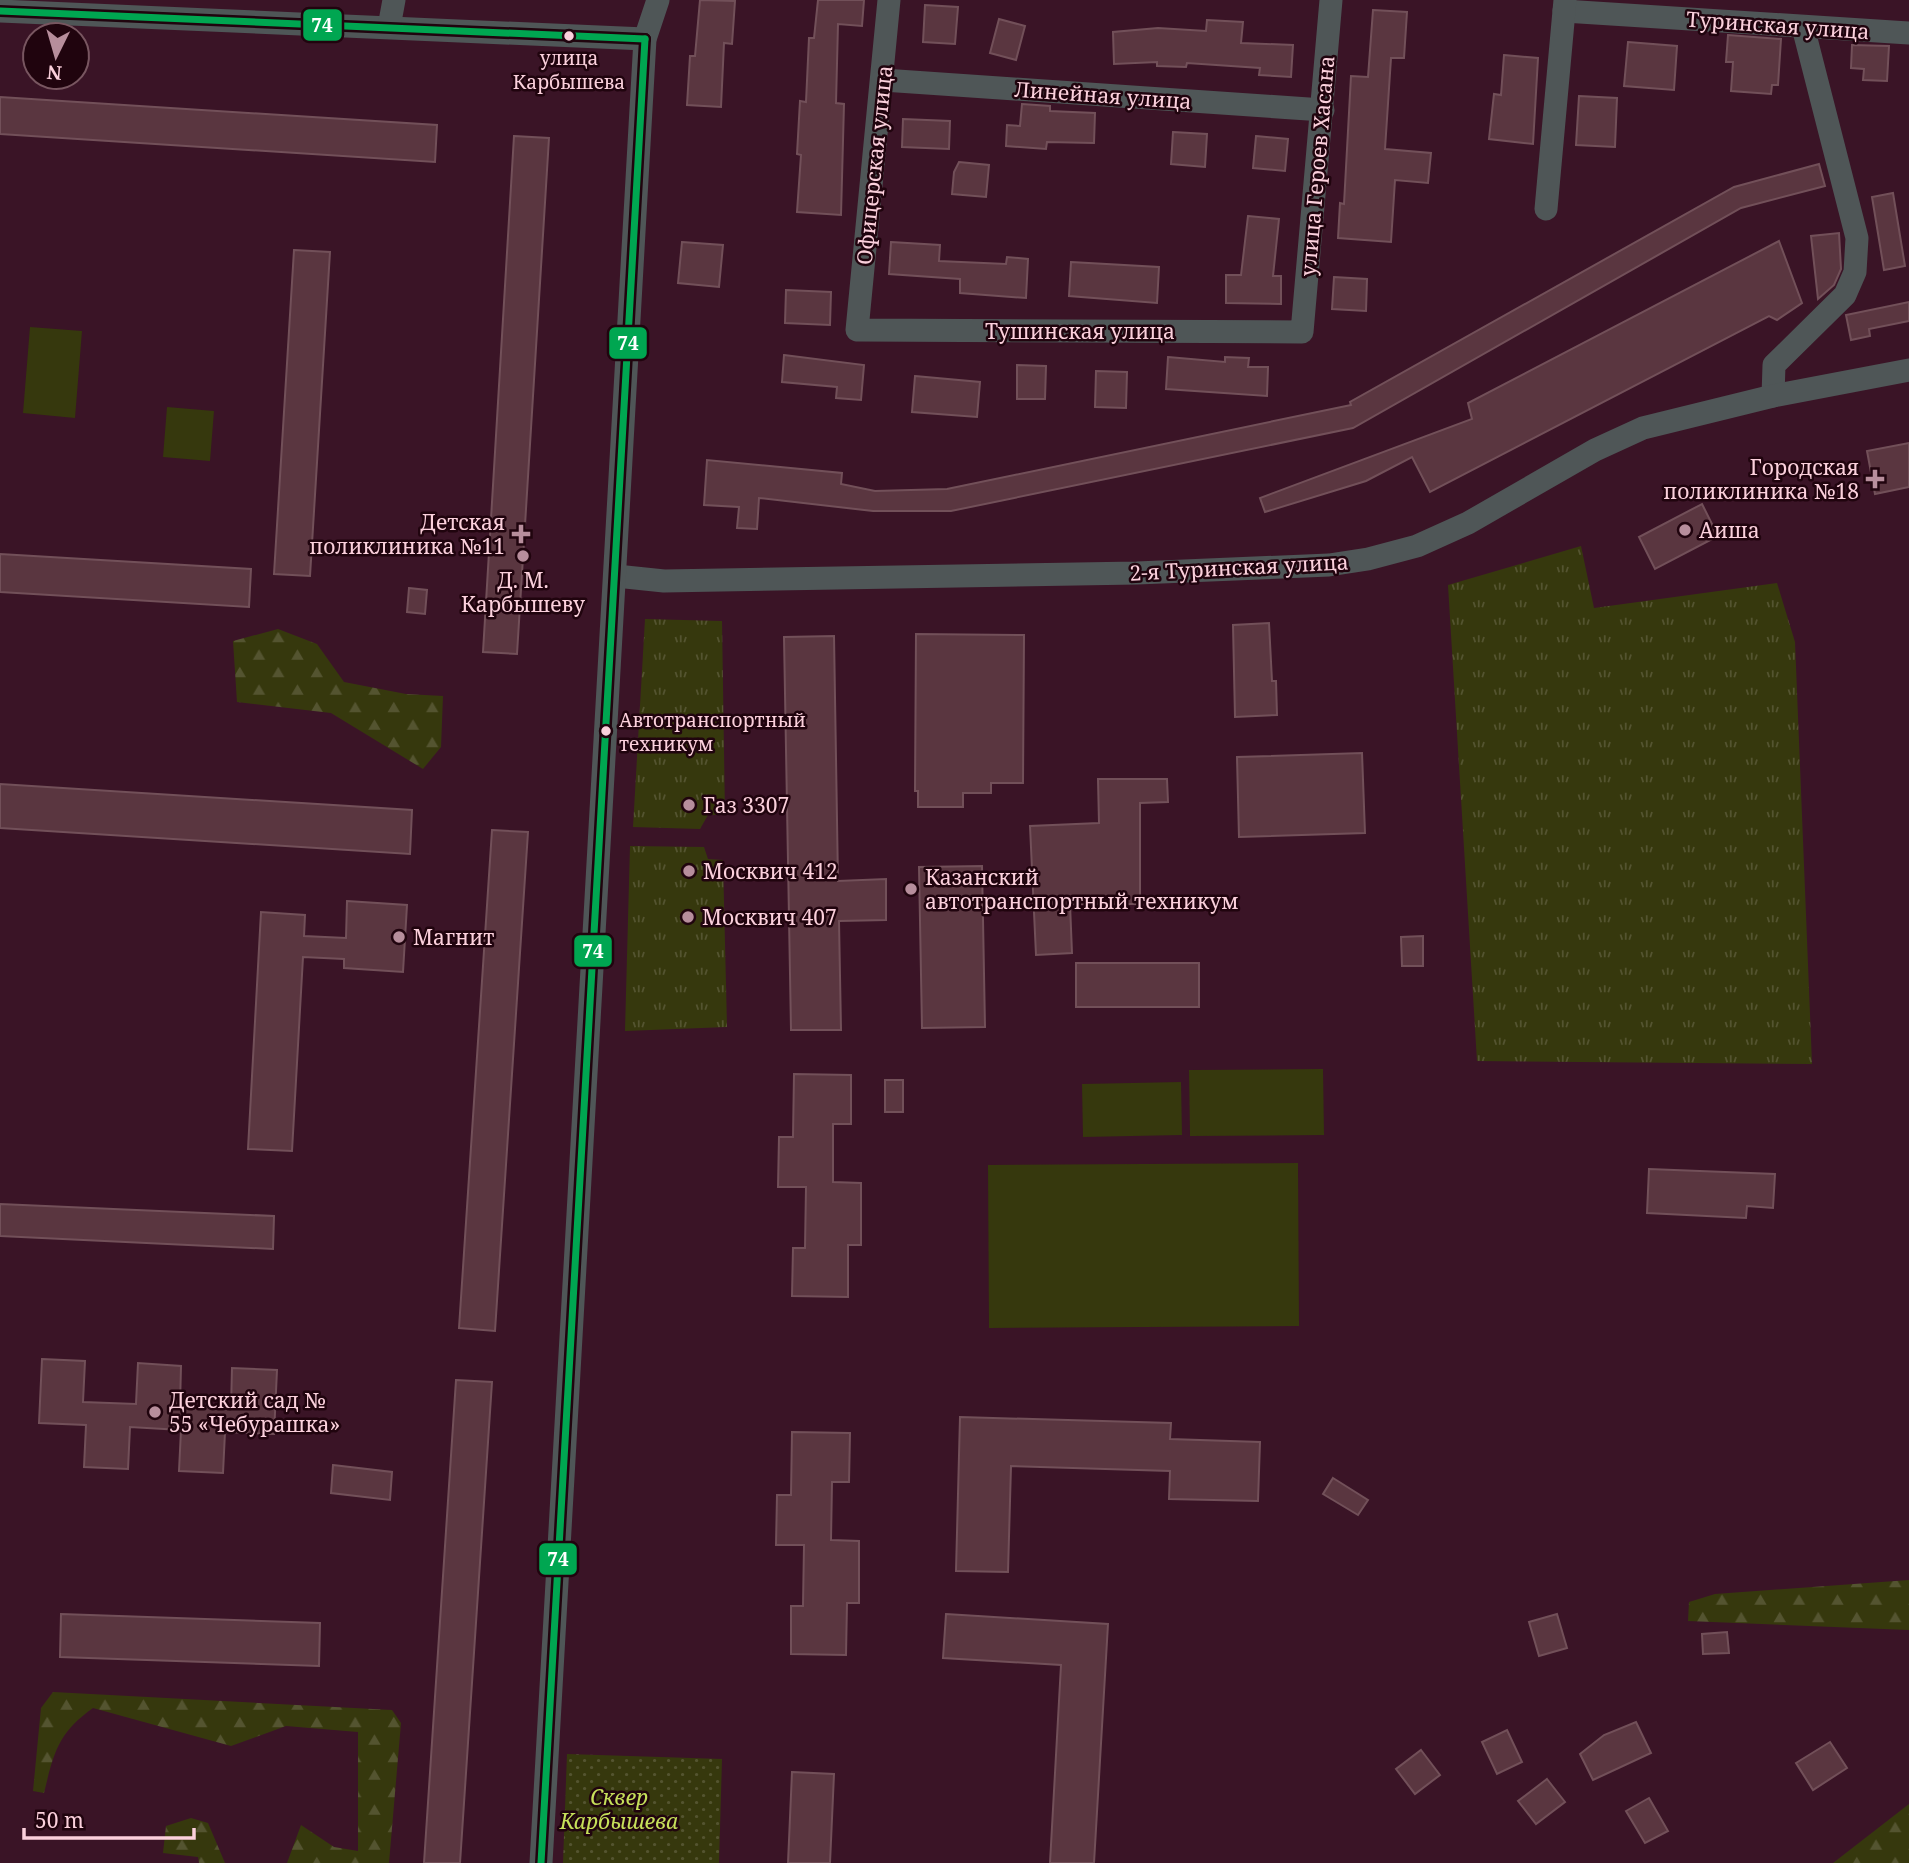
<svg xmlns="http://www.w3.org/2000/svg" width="1909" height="1863" font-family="'Noto Serif',serif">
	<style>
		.grass { fill: url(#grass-tufts) }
		.forest { fill: url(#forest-firs) }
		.park { fill: url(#park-dots) }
		.pitch { fill: #36380d }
		.building { fill: #5a3640; stroke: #725059; stroke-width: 2 }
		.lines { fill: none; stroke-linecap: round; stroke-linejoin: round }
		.minor { stroke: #4f5657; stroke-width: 23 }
		.bus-1-casing { stroke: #20040e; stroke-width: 12 }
		.bus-1 { stroke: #00a651; stroke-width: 7 }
		.bus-dot { fill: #fbd0dc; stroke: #20040e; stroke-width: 2.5 }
		.poi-dot { fill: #b78e9c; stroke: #20040e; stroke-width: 2.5 }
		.labels { text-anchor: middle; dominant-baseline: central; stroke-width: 5; stroke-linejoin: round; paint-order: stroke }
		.bus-label { font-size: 19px; fill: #fbd0dc; stroke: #20040e }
		.street-label { font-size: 21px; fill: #fbd0dc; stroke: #20040e }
		.poi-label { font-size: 21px; fill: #fbd0dc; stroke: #20040e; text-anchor: start }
		.park-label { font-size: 21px; font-style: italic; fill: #c6e05a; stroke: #20040e }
		.line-badge { stroke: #20040e; stroke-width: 2.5 }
		.badge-label { font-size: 19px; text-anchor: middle; font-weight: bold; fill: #fff }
	</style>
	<defs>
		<pattern id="grass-tufts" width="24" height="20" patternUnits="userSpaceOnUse" patternTransform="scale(1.75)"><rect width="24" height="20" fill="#36380d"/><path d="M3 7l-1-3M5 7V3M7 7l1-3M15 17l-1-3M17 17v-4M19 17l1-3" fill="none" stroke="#545430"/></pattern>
		<pattern id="forest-firs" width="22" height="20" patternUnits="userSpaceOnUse" patternTransform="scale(1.75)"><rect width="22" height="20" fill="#36380d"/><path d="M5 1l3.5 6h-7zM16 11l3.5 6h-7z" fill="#545430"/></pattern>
		<pattern id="park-dots" width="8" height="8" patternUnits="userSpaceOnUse" patternTransform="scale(1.75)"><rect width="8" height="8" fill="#36380d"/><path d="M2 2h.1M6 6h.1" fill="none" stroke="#545430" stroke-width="1.8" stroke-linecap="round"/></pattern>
	</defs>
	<rect width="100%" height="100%" fill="#3a1426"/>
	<g class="grass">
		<path d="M1581 546 1594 608 1777 583 1795 642 1812 1064 1477 1061 1448 585Z"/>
		<path d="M645 619 722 621 725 815H708L700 829 633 827Z"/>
		<path d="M630 846 704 847 708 859 723 860 727 1027 625 1031Z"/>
	</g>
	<g class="forest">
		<path d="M278 629 317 644 344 682 406 694 443 696 441 747 423 769 331 713 237 702 233 641Z"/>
		<path d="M1909 1580V1630L1688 1621 1689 1602 1715 1594Z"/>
		<path d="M53 1692 392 1710 401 1723 389 1863H287L301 1825 334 1847 358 1851V1732L286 1726 231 1746 93 1708C58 1733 54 1752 44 1793L33 1791 41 1708Z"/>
		<path d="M1909 1804V1863H1833Z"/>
		<path d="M191 1818 208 1823 225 1863H199L198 1857 163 1853 166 1826Z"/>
	</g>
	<path class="park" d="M567 1754 722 1759 719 1863H563Z"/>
	<g class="pitch">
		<path d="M30 327 82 331 75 418 23 413Z"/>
		<path d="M167 407 214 411 210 461 163 457Z"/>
		<path d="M1323 1069 1324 1135 1190 1136 1189 1070Z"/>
		<path d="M1181 1082 1182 1135 1083 1137 1082 1084Z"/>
		<path d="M1298 1163 1299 1326 989 1328 988 1165Z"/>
	</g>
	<g class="building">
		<path d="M700 0 735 1 732 44 724 43 721 107 687 105 690 56H695Z"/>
		<path d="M818 0H864L862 26 838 24 836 103 844 104 841 215 797 212 801 155 797 154 800 101 806 102 809 38H814Z"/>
		<path d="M925 5 958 7 955 44 923 42Z"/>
		<path d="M1373 10 1407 12 1404 58H1391L1385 149 1431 153 1428 183 1395 180 1391 242 1338 238 1340 203 1344 204 1351 76 1368 77Z"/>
		<path d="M999 19 1025 26 1016 60 990 53Z"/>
		<path d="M1207 20 1243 22 1241 43 1293 45 1291 77 1259 75 1260 68 1187 63 1186 67 1157 66V62L1114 64 1113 32 1158 28 1206 31Z"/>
		<path d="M1728 35 1781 39 1778 85H1772L1771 94 1731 91 1733 62H1726Z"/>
		<path d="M1628 42 1677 46 1674 90 1624 86Z"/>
		<path d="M1852 45 1889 46 1887 81 1863 80 1864 69 1851 68Z"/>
		<path d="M1504 55 1538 58 1533 144 1489 139 1494 94 1501 95Z"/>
		<path d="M1579 96 1617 98 1615 147 1576 145Z"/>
		<path d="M0 97 437 125 435 162 0 134Z"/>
		<path d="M1022 104 1050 106V111L1095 113 1094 143 1047 142 1046 149 1006 146 1007 125 1020 126Z"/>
		<path d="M903 119 950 121 949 149 902 147Z"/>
		<path d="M1173 132 1207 134 1205 167 1171 164Z"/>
		<path d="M514 136 549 138 517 654 483 652Z"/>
		<path d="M1256 136 1288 139 1285 171 1253 168Z"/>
		<path d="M959 162 989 165 986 197 952 194 954 172Z"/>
		<path d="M1819 164 1825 186 1741 208 1353 428 951 511H873L759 498 757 529 737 528 739 507 704 505 707 460 842 473 841 484 875 491 947 489 1351 405 1350 402 1734 187Z"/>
		<path d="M1893 193 1905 266 1884 270 1872 197Z"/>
		<path d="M1248 216 1279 219 1273 276H1281V304L1226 303V275H1241Z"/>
		<path d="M1839 233 1841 269 1834 285 1818 299 1811 236Z"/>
		<path d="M1779 241 1802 303 1777 320 1769 316 1430 492 1412 457 1366 481 1265 512 1260 498 1472 419 1468 403Z"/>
		<path d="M682 242 723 245 719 287 678 283Z"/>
		<path d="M891 242 940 245 939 261 1006 264 1007 257 1028 259 1026 298 960 293V279L889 274Z"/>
		<path d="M294 250 330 252 310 576 274 574Z"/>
		<path d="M1071 262 1159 267 1157 303 1069 296Z"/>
		<path d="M1334 277 1367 279 1366 311 1332 309Z"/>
		<path d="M786 290 831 292 830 325 785 323Z"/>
		<path d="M1909 302V321L1869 329 1870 336 1851 340 1846 315Z"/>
		<path d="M784 355 864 365 861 400 836 398 837 387 782 382Z"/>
		<path d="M1168 357 1225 362V357L1249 358 1248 367H1268L1267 396 1166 389Z"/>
		<path d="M1017 365 1046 366 1045 399H1017Z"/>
		<path d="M1096 371 1127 372 1126 408 1095 407Z"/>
		<path d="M915 376 980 382 977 417 912 412Z"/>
		<path d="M1909 443V487L1875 494 1867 451Z"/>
		<path d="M1702 504 1718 536 1655 569 1639 537Z"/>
		<path d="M0 554 251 569 249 607 0 592Z"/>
		<path d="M409 588 427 590 425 614 407 612Z"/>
		<path d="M1269 623 1272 681H1276L1277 715 1235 717 1233 625Z"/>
		<path d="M916 634 1024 635 1023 783H991V793H963V807H918V791H915Z"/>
		<path d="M834 636 838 881 886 879V920L839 921 841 1030H791L784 637Z"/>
		<path d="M1362 753 1365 833 1239 837 1237 757Z"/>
		<path d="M1098 779H1167L1168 802 1140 803V904H1070L1072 953 1036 955 1030 826 1099 823Z"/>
		<path d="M0 784 412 810 410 854 0 828Z"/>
		<path d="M492 830 528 832 495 1331 459 1328Z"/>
		<path d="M982 866 985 1027 922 1028 919 867Z"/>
		<path d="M347 901 407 905 403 972 344 968V959L303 957 292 1151 248 1149 261 912 305 915 304 936 346 938Z"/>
		<path d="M1423 936V966H1402L1401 937Z"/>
		<rect x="1076" y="963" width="123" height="44"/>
		<path d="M794 1074 851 1075V1124H833V1182L861 1183V1245H848V1297L792 1296 793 1248H805L806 1187H778L779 1137H793Z"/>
		<rect x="885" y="1080" width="18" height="32"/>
		<path d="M1649 1169 1775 1174 1773 1208 1747 1206 1746 1218 1647 1213Z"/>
		<path d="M0 1204 274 1216 273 1249 0 1236Z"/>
		<path d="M42 1359 85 1361 83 1402 136 1404 138 1363 181 1366 180 1406 231 1408 232 1368 277 1370 274 1434 225 1432 223 1473 179 1471 181 1430 130 1427 128 1469 84 1467 86 1425 39 1423Z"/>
		<path d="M456 1380 492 1382 460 1863H424Z"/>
		<path d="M960 1417 1171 1423 1170 1439 1260 1442 1258 1501 1169 1499 1170 1471 1011 1466 1008 1572 956 1571Z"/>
		<path d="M792 1432 850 1433 849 1482H832L831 1540 859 1541V1603H847L846 1655 791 1654V1606H803L804 1545H776L777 1495H791Z"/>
		<path d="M333 1465 392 1472 390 1500 331 1493Z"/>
		<path d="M1333 1478 1368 1500 1358 1515 1323 1494Z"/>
		<path d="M61 1614 320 1623 319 1666 60 1657Z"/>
		<path d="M946 1614 1108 1624 1094 1863H1050L1061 1665 943 1658Z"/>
		<path d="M1557 1614 1567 1648 1539 1656 1529 1622Z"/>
		<path d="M1727 1632 1729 1653 1703 1654 1702 1634Z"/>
		<path d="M1636 1722 1651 1753 1593 1780 1580 1754 1604 1735Z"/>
		<path d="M1507 1730 1522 1762 1497 1774 1482 1742Z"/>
		<path d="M1830 1742 1847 1768 1813 1790 1796 1763Z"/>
		<path d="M1421 1750 1440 1775 1415 1794 1396 1769Z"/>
		<path d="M792 1772 834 1774 830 1863H788Z"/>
		<path d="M1547 1779 1565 1802 1536 1824 1518 1801Z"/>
		<path d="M1649 1798 1668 1831 1645 1843 1626 1811Z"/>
	</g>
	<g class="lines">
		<g class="minor">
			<path d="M889 0 857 330 1302 332 1331 0"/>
			<path d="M0 11 645 39"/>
			<path d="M1564 11 1909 33"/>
			<path d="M389 27 394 0"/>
			<path d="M883 80 1323 110"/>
			<path d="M1546 209 1565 0"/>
			<path d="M1773 396 1774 365 1845 295 1855 272 1857 238 1803 27"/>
			<path d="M616 576 664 581 1137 573 1329 565 1368 559 1417 546 1468 523 1595 450 1643 428 1773 396 1909 370"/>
			<path d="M541 1863 645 39 658 0"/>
		</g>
		<defs>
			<g id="bus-1">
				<path d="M0 11 645 39"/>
				<path d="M541 1863 645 39"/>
			</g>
		</defs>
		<use href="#bus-1" class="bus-1-casing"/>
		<use href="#bus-1" class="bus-1"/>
	</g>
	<g class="bus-dot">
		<circle cx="569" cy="36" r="6"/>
		<circle cx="606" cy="731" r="6"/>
	</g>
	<g class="poi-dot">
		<path d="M1871.5 468.5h7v7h7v7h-7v7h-7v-7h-7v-7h7z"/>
		<circle cx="1685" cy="530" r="7"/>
		<path d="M517.5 523.5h7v7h7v7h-7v7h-7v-7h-7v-7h7z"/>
		<circle cx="523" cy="556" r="7"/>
		<circle cx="689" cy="805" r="7"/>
		<circle cx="689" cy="871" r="7"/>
		<circle cx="911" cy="889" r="7"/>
		<circle cx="688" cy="917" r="7"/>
		<circle cx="399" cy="937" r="7"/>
		<circle cx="155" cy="1412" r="7"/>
	</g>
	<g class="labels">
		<g class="bus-label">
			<text x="569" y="58">улица<tspan x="569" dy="24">Карбышева</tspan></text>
			<text x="619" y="720" text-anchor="start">Автотранспортный<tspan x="619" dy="24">техникум</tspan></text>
		</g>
		<g class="street-label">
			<text transform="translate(1778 25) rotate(4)">Туринская улица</text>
			<text transform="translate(1103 95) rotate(4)">Линейная улица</text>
			<text transform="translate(874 165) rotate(-84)">Офицерская улица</text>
			<text transform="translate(1317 166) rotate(-85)">улица Героев Хасана</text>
			<text x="1080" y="331">Тушинская улица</text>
			<text transform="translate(1239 567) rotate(-3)">2-я Туринская улица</text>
		</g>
		<g class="poi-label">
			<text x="1859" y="467" text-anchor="end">Городская<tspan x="1859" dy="24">поликлиника №18</tspan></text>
			<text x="505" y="522" text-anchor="end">Детская<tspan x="505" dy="24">поликлиника №11</tspan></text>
			<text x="1699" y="530">Аиша</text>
			<text x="523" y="580" text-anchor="middle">Д. М.<tspan x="523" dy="24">Карбышеву</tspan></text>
			<text x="703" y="805">Газ 3307</text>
			<text x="703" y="871">Москвич 412</text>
			<text x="925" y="877">Казанский<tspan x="925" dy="24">автотранспортный техникум</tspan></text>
			<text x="702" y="917">Москвич 407</text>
			<text x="413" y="937">Магнит</text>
			<text x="169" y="1400">Детский сад №<tspan x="169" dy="24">55 «Чебурашка»</tspan></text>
		</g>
		<g class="park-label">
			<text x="619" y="1797">Сквер<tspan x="619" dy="24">Карбышева</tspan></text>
		</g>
	</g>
	<g class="line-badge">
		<rect x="302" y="8" width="41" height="34" rx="7" fill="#00a651"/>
		<rect x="608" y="326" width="40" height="34" rx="7" fill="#00a651"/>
		<rect x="573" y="934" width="40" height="34" rx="7" fill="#00a651"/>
		<rect x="538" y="1542" width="40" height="34" rx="7" fill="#00a651"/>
	</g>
	<g class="badge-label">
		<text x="322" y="32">74</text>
		<text x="628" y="350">74</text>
		<text x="593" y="958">74</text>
		<text x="558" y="1566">74</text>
	</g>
	<g transform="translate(56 56) rotate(185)"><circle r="33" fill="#20040e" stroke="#785660" stroke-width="2"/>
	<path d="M0-5L12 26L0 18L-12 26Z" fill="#b78e9c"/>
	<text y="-10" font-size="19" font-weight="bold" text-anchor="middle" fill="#fbd0dc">N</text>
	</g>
	<path d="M24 1828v10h170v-10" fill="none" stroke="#fbd0dc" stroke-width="3.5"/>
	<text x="35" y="1828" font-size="21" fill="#fbd0dc" stroke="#20040e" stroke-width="5" paint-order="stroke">50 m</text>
</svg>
